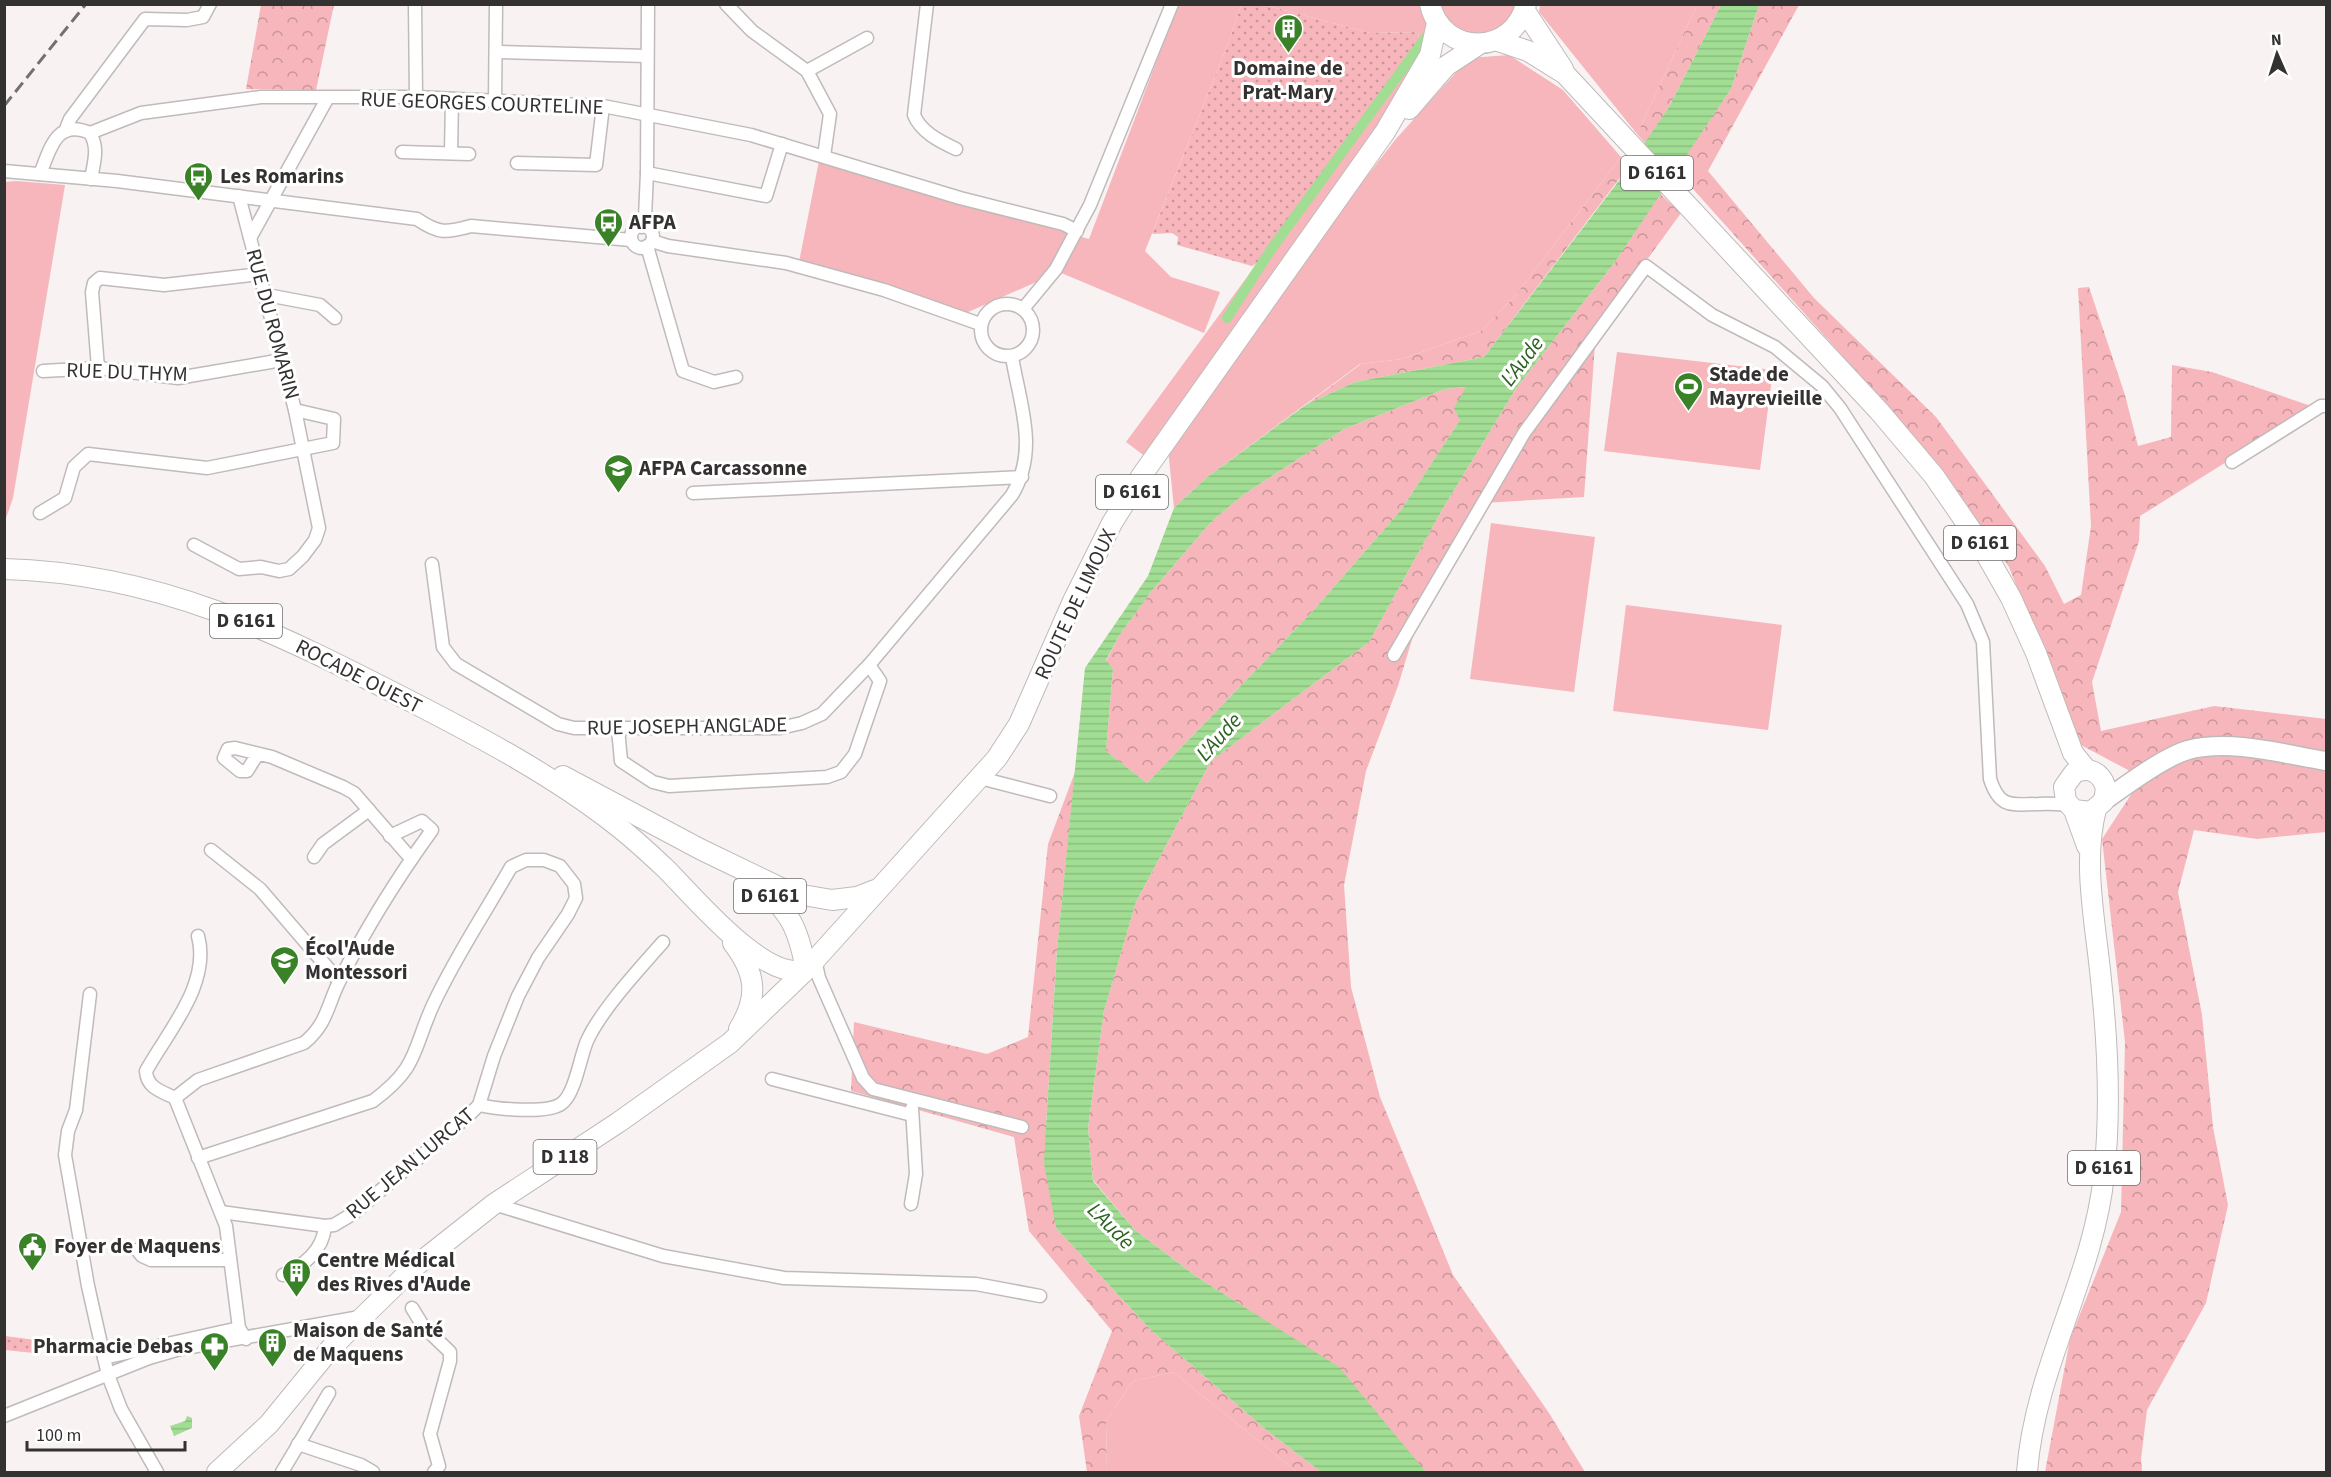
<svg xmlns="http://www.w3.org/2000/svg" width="2331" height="1477" font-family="'Source Sans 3',sans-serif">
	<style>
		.grass { fill: #f6b6bb }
		.forest { fill: url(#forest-crowns) }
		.park { fill: url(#park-dots) }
		.water { fill: url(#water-rules); fill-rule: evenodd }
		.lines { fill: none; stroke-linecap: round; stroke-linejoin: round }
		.canal { stroke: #a2dd94; stroke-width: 10 }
		.street-casing { stroke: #c0baba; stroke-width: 15 }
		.secondary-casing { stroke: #c0baba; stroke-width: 21 }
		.primary-casing { stroke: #c0baba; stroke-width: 22 }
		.street { stroke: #fff; stroke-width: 12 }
		.secondary { stroke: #fff; stroke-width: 18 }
		.primary { stroke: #fff; stroke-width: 20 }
		.rail { stroke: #747070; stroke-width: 3; stroke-dasharray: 12 6; stroke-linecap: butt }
		.labels { text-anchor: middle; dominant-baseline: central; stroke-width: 6; stroke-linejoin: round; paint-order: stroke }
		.shield { fill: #fff; stroke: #716f6f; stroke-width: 1.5 }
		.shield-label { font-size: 20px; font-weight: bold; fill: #343131 }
		.poi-label { font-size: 21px; font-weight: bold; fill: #343131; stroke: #fff; text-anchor: start }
		.street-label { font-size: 21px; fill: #343131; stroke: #fff }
		.water-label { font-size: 22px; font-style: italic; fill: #2c631e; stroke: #fff }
	</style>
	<defs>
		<pattern id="forest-crowns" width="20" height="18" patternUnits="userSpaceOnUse" patternTransform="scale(1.5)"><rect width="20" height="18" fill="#f6b6bb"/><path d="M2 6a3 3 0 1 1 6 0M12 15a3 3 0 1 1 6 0" fill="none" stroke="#c89599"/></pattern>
		<pattern id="park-dots" width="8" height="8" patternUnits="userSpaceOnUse" patternTransform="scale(1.5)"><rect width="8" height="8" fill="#f6b6bb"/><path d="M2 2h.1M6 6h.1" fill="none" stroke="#c89599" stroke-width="1.8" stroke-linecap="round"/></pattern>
		<pattern id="water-rules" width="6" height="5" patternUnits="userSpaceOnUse" patternTransform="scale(1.5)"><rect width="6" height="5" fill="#a2dd94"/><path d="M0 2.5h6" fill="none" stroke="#8cbe80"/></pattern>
	</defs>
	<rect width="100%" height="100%" fill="#f8f2f2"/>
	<g class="grass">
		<path d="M1178 5H1241L1228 44 1145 251 1171 277 1220 292 1204 333 1059 272 950 320 799 262 819 161 1089 239Z"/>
		<path d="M1265 5H1425L1429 19 1422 64 1146 457 1126 442 1418 44 1419 32 1370 33Z"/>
		<path d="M1439 5H1521L1515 19 1479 38 1448 24Z"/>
		<path d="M1540 5H1697L1637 134 1539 12Z"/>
		<path d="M1509 55 1563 90 1621 157 1515 296 1481 331 1402 359 1360 364 1206 478 1174 508 1168 449 1326 229 1395 140 1469 58Z"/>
		<path d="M17 181 65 185 13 498 5 521 4 182Z"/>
		<path d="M1617 352 1773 370 1760 470 1604 451Z"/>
		<path d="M1491 523 1595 537 1574 692 1470 679Z"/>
		<path d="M1626 605 1782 625 1768 730 1613 711Z"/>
		<path d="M1173 1372 1297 1472H1107L1106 1421 1133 1381Z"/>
	</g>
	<g class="forest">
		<path d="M261 5H334L316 90 246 89Z"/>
		<path d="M1697 5H1721L1669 107 1645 143 1637 134Z"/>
		<path d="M1759 5H1799L1708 171 1814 298 1936 417 2045 566 2064 604 2081 595 2091 526 2078 288 2089 287 2125 395 2138 446 2171 437 2172 365 2212 372 2314 407 2140 516 2139 541 2092 682 2101 731 2214 706 2326 719V832L2257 839 2194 830 2178 892 2202 1015 2213 1127 2228 1205 2206 1303 2147 1410 2141 1459 2142 1472H2045L2070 1339 2121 1212 2125 1042 2102 839 2134 790 2128 770 2079 744 2009 567 1890 409 1676 170 1731 89Z"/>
		<path d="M1621 157 1629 166 1484 357 1355 382 1307 404 1361 364 1402 359 1481 331 1515 296Z"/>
		<path d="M1660 194 1681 213 1596 330 1584 497 1483 503 1466 547 1419 616 1398 686 1366 771 1344 885 1351 987 1380 1097 1453 1275 1549 1413 1585 1472H1426L1405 1449 1252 1312 1197 1277 1135 1230 1093 1180 1088 1128 1104 1011 1136 902 1211 761 1369 642 1442 510 1517 387 1615 262Z"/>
		<path d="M1466 387 1460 420 1401 510 1312 612 1147 783 1106 751 1113 669 1106 661 1119 636 1150 593 1211 522 1243 495 1344 429 1445 389Z"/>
		<path d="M1075 772 1057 950 1046 1126 1056 1228 1150 1329 1264 1428 1321 1472H1297L1173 1372 1133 1381 1106 1421 1107 1472H1087L1079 1416 1112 1331 1029 1231 1014 1137 851 1091 854 1022 987 1054 1028 1037 1048 844Z"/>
	</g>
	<g class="park">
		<path d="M1241 5H1265L1370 33 1419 32 1418 44 1259 262 1252 266 1177 245 1178 237 1172 233 1152 234 1228 44Z"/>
		<path d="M5 1336 36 1340 34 1353 5 1350Z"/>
	</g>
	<g class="water">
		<path d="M1721 5H1759L1731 89 1615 262 1517 387 1442 510 1369 642 1211 761 1136 902 1104 1011 1088 1128 1093 1181 1135 1230 1197 1277 1339 1367 1426 1472H1321L1264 1428 1150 1329 1056 1228 1044 1163 1046 1126 1057 950 1085 668 1148 576 1174 508 1206 478 1307 404 1355 382 1484 357 1618 182 1669 107ZM1466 387 1454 408 1460 420 1401 510 1312 612 1147 783 1106 751 1113 669 1106 660 1119 636 1150 593 1211 522 1243 495 1344 429 1445 389Z"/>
		<path d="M187 1416 192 1418V1428L174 1436 170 1426 185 1421Z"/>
	</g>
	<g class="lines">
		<path class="canal" d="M1227 318 1270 251 1429 33"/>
		<defs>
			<g id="street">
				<path d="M415 4 416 97"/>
				<path d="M726 4 752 31 807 71 830 114 824 156"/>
				<path d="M927 4 914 115C921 132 939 141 956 149"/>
				<path d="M497 52 647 56"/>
				<path d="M807 71 867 38"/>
				<path d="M495 101 496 4"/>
				<path d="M66 129 70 119 145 19 187 20 203 17 210 4"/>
				<path d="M90 133 141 113 261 97H416L603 106 751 135 960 198 1063 224 1077 231"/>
				<path d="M402 152 469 154"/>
				<path d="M451 153 452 100"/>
				<path d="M517 163 596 165 603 106"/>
				<path d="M4 171 117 181 417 219C439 234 446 233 471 226L631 240"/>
				<path d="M647 173 766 196 782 144"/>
				<path d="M40 174C50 150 56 118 90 133 99 148 94 162 91 179"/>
				<circle cx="642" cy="237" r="11"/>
				<path d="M642 227 645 217 647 173 648 4"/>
				<path d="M250 238 327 99"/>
				<path d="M652 241 668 246 786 263 884 290 980 324"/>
				<path d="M647 246 683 371 714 382 736 377"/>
				<path d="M267 295 320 305 335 318"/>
				<circle cx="1007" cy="330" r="26"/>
				<path d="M1023 309 1056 269 1090 205 1172 4"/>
				<path d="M98 368 92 292 94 283 100 278 164 285 260 274"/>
				<path d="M43 371 98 368 178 378 282 360"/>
				<path d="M2232 462 2321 406H2326"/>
				<path d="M693 493 1022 477"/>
				<path d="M40 513 65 498 74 467 88 454 207 468 333 443 334 419 295 410"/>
				<path d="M194 545 239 569 261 567 279 571 289 569 303 556 315 540 319 528 295 410 239 196"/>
				<path d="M432 564 443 647 456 664 558 724 574 728H780L802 723 822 714 869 665 1012 495C1039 450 1020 405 1012 357"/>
				<path d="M1394 655 1524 433 1646 266 1712 315 1775 347 1822 386 1840 408 1967 604 1983 642 1990 779C2000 810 2013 804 2039 804 2049 803 2059 804 2068 805"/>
				<path d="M618 729 621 761 653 782 669 786 827 777 841 772 855 754 880 681 869 665"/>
				<path d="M257 755 247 771H240L224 758 228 749 235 748 272 757 343 787 354 793 407 854 413 857"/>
				<path d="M980 778 1050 796"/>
				<path d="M211 850 260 889 339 981"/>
				<path d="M314 857 323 844 369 810"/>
				<path d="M816 964 819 978 863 1078 873 1089 1022 1127"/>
				<path d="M90 994 76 1110 68 1131 65 1155 88 1286 108 1375 121 1409 157 1472"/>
				<path d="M772 1079 912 1115"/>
				<path d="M175 1098 198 1080 304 1043C328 1023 327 1005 340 980 366 928 398 877 432 830L422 821 390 836"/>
				<path d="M175 1098 226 1226 239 1328 246 1339"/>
				<path d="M175 1098C161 1091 147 1088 146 1071 168 1031 211 984 198 936"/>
				<path d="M479 1105C497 1109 546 1114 561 1104 575 1095 580 1057 587 1041 601 1010 640 968 663 942"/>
				<path d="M198 1158 373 1101C419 1067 412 1051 433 1005 455 957 485 913 511 867L526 860H544L560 866 574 884 576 898 568 914 538 958 518 996 494 1056 479 1105 468 1116 354 1213 334 1225 325 1226 221 1212"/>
				<path d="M494 1204 663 1256 784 1278 976 1284 1040 1296"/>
				<path d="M911 1204 916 1174 912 1108"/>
				<path d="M137 1250 142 1256 151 1260H230"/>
				<path d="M283 1275C304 1265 323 1251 325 1226"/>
				<path d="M412 1308 423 1326 450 1352V1361L430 1434 439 1466 434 1472"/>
				<path d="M104 1358 239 1328"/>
				<path d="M4 1416 149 1358 180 1349 360 1317"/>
				<path d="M298 1444 361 1465 373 1472"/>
				<path d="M282 1472 329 1393"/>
			</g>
			<path id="secondary" d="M2104 801C2125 786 2164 757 2188 750 2231 739 2283 754 2326 761"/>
			<g id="primary">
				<path d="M1430 4C1442 57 1514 56 1526 4"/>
				<path d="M1525 11 1563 69"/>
				<path d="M1498 41 1528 51 1565 74 1879 411 1934 476 1978 540 2011 598 2036 653 2073 753 2086 769"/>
				<path d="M1409 109 1446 66 1478 45"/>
				<path d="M4 569C159 573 276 632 410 701 480 737 554 776 616 825 633 838 649 853 665 868 691 893 770 991 810 967"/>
				<path d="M563 776 700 849 791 893 832 900 857 897 875 890"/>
				<path d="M2074 810 2091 812 2104 801 2106 788C2101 772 2089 766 2074 773L2064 787 2066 801 2074 810 2087 846"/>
				<path d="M756 886C790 908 799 931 806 970"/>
				<path d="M733 943C756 973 759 997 739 1029"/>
				<path d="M217 1472 269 1424 331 1348 413 1268 494 1204 619 1122 730 1043 806 970 997 758 1019 724 1073 601 1112 523 1142 475 1385 132 1430 55 1437 23"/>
				<path d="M2027 1472C2035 1367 2093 1279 2104 1175 2111 1111 2108 1045 2101 980 2096 925 2082 864 2096 809"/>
			</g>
		</defs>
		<use href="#street" class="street-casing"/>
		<use href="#secondary" class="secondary-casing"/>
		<use href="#primary" class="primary-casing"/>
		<use href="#street" class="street"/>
		<use href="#secondary" class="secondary"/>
		<use href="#primary" class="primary"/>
		<path class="rail" d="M4 106 86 4"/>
	</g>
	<defs>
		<symbol id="building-pin" viewBox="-11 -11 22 30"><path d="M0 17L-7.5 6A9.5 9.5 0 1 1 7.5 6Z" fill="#3a8227" stroke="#fff"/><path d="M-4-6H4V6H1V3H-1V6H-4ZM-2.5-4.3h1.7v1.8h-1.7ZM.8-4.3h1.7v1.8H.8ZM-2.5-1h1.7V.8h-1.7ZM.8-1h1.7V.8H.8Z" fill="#fff"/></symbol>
		<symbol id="bus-pin" viewBox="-11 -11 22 30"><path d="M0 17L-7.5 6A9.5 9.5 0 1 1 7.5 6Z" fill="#3a8227" stroke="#fff"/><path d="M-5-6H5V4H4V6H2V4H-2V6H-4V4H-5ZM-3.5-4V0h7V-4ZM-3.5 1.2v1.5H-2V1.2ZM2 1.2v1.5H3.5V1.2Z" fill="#fff"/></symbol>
		<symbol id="stadium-pin" viewBox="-11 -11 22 30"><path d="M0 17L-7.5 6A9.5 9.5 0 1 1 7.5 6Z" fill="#3a8227" stroke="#fff"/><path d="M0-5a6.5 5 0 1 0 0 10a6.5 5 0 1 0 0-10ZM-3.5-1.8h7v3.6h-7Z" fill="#fff"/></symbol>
		<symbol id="university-pin" viewBox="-11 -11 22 30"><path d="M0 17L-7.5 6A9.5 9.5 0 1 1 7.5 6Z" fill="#3a8227" stroke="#fff"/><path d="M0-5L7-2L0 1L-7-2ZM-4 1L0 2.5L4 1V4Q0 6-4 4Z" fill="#fff"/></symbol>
		<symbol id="school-pin" viewBox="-11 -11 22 30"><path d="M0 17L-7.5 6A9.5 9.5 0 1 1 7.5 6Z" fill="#3a8227" stroke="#fff"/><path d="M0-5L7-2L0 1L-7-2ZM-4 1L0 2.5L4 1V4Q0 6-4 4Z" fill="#fff"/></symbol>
		<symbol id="civic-pin" viewBox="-11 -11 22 30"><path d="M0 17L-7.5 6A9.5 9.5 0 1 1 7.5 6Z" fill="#3a8227" stroke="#fff"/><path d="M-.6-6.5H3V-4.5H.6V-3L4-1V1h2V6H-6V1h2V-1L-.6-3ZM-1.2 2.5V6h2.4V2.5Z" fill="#fff"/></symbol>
		<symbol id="pharmacy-pin" viewBox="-11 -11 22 30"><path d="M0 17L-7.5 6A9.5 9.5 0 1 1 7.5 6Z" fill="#3a8227" stroke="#fff"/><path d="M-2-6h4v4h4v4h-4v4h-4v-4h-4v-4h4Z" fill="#fff"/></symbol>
	</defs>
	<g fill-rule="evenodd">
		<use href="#building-pin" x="1272" y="12" width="33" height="45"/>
		<use href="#bus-pin" x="182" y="160" width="33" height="45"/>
		<use href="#bus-pin" x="592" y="206" width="33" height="45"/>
		<use href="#stadium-pin" x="1672" y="370" width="33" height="45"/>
		<use href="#university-pin" x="602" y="452" width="33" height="45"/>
		<use href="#school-pin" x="268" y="944" width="33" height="45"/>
		<use href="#civic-pin" x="16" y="1230" width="33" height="45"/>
		<use href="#building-pin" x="280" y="1256" width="33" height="45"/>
		<use href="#building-pin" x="256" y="1326" width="33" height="45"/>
		<use href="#pharmacy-pin" x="198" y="1330" width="33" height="45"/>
	</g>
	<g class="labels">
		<g class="shield">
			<rect x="1621" y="156" width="72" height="34" rx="4.5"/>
			<rect x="1096" y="475" width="72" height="34" rx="4.5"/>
			<rect x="1944" y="526" width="72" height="34" rx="4.5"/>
			<rect x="210" y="604" width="72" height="34" rx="4.5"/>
			<rect x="734" y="879" width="72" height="34" rx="4.5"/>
			<rect x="533.5" y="1140" width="63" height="34" rx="4.5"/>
			<rect x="2068" y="1151" width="72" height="34" rx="4.5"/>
		</g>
		<g class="shield-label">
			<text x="1657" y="173">D 6161</text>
			<text x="1132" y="492">D 6161</text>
			<text x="1980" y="543">D 6161</text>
			<text x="246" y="621">D 6161</text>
			<text x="770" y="896">D 6161</text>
			<text x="565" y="1157">D 118</text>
			<text x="2104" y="1168">D 6161</text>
		</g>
		<g class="poi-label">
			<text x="1288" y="68" text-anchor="middle">Domaine de<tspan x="1288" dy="24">Prat-Mary</tspan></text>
			<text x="220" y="176">Les Romarins</text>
			<text x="629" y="222">AFPA</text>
			<text x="1709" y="374">Stade de<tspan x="1709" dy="24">Mayrevieille</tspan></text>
			<text x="639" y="468">AFPA Carcassonne</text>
			<text x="305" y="948">Écol'Aude<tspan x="305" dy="24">Montessori</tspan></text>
			<text x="54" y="1246">Foyer de Maquens</text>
			<text x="317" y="1260">Centre Médical<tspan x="317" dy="24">des Rives d'Aude</tspan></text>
			<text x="293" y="1330">Maison de Santé<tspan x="293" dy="24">de Maquens</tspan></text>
			<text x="193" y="1346" text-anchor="end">Pharmacie Debas</text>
		</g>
		<g class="street-label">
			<text transform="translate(482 103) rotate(2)">RUE GEORGES COURTELINE</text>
			<text transform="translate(273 324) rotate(75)">RUE DU ROMARIN</text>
			<text transform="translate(127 372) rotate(2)">RUE DU THYM</text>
			<text transform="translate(1075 604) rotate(-65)">ROUTE DE LIMOUX</text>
			<text transform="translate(359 676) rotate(27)">ROCADE OUEST</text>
			<text transform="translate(687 726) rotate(-1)">RUE JOSEPH ANGLADE</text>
			<text transform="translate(410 1163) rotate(-40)">RUE JEAN LURCAT</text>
		</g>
		<g class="water-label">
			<text transform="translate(1522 361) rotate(-53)">L'Aude</text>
			<text transform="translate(1219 737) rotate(-48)">L'Aude</text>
			<text transform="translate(1111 1226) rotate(45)">L'Aude</text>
		</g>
	</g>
	<rect width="2331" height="1477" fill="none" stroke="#343131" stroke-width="12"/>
	<g transform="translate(2277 54) rotate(357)" stroke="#ffffff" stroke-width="4.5" paint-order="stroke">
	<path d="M0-4.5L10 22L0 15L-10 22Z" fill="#343131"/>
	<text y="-9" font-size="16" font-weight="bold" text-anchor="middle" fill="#343131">N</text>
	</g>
	<path d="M27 1441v9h158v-9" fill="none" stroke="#343131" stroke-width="3"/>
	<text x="36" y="1441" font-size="18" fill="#343131" stroke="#ffffff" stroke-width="4.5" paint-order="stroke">100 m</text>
</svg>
